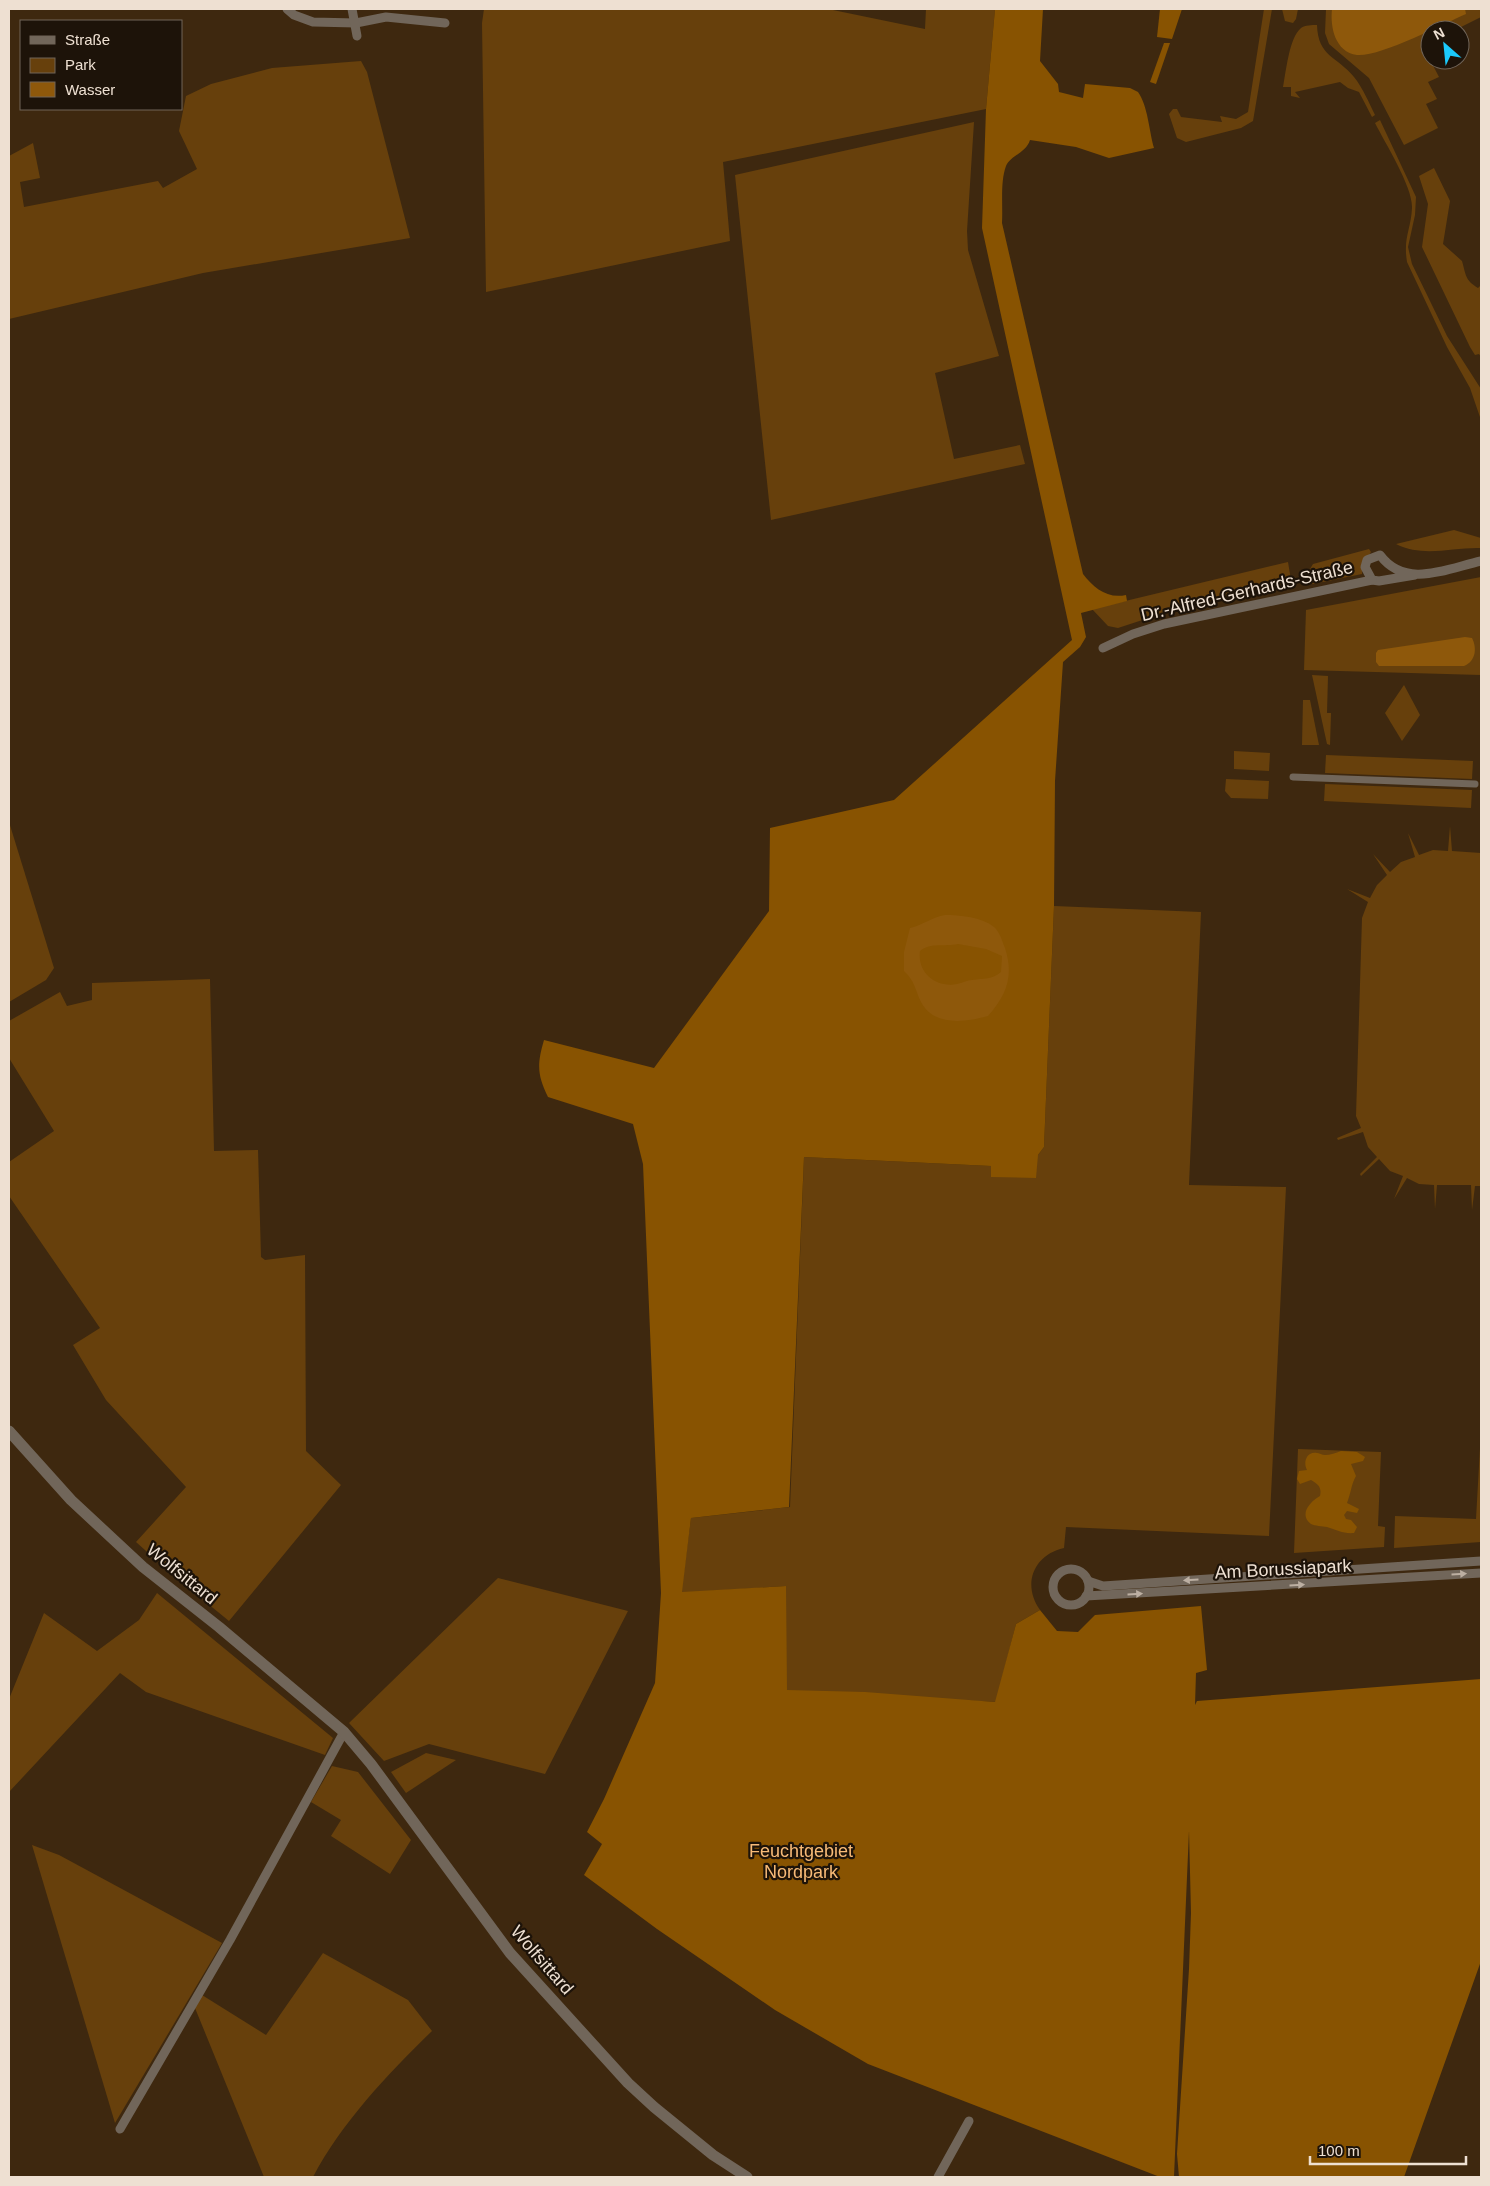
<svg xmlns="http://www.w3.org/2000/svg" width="1490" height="2186" font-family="Helvetica,sans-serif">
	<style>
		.green { fill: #67400c }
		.forest { fill: #885301 }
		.water { fill: #8e580b; fill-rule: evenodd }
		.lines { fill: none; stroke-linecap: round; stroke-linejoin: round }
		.pedestrian { stroke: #71665a; stroke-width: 7 }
		.minor { stroke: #71665a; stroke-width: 9 }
		.tertiary { stroke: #71665a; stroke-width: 11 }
		.oneway { fill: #bcafa2 }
		.labels { text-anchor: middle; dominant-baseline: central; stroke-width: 4.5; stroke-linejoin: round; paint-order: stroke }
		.street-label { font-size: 18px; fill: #eee0d2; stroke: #1d1309 }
		.park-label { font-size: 18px; fill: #f7ba77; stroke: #1d1309 }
	</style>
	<rect width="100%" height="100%" fill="#3e280f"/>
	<g class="green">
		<path d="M484 9H828L925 29 926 9H995L986 109 723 162 730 241 486 292 482 23Z"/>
		<path d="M1264 9H1272L1253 121 1241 128 1186 142 1177 138 1169 114 1173 109H1177L1181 117 1222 122 1220 116 1236 119 1248 112Z"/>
		<path d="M1282 9H1298L1296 19 1293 23 1285 21Z"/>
		<path d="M1326 9H1481V17L1455 30H1430V42L1423 46 1439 77 1428 82 1437 99 1426 104 1438 128 1404 145 1369 78 1329 44 1325 33Z"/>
		<path d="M1317 25C1318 57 1337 56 1354 77 1363 88 1369 103 1375 115L1372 117 1359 92 1348 88 1340 82 1295 92 1300 98 1291 96V87H1283C1286 72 1289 38 1301 28 1305 25 1312 25 1317 25Z"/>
		<path d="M361 61 367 72 410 238 203 273 9 319V156L33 143 40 178 20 182 24 207 158 181 163 188 197 169 179 131 186 96 211 84 272 68Z"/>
		<path d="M1380 120 1416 197 1415 215 1408 247 1412 264 1447 336 1481 389V420L1470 388 1447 347 1407 262C1403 238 1411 229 1412 208 1413 187 1385 143 1375 123Z"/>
		<path d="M974 122 967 231 968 250 999 356 935 373 954 459 1020 445 1025 464 771 520 735 175Z"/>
		<path d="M1434 168 1450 201 1443 244 1462 261C1466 275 1465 280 1478 288L1481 285V357L1479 354 1475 355 1470 347 1422 247 1428 204 1419 176Z"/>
		<path d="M1454 530 1481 538V548C1452 547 1424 558 1396 544Z"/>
		<path d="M1369 549 1371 552 1362 566V574L1313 584 1310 582V569L1313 564Z"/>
		<path d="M1288 562 1291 580 1287 585 1173 610 1118 628 1108 626 1092 609Z"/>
		<path d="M1481 577V675L1304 670 1306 610Z"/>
		<path d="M1312 675 1328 676 1327 713H1331L1330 745 1327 744Z"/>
		<path d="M1404 685 1420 715 1402 741 1385 713Z"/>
		<path d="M1303 700H1310L1319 745H1302Z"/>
		<path d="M1234 751 1270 753 1269 771 1234 769Z"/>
		<path d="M1326 755 1473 761 1472 779 1325 773Z"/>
		<path d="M1226 779 1269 781 1268 799 1231 798 1225 791Z"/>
		<path d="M1325 784 1472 790 1471 808 1324 801Z"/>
		<path d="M9 822 54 968 46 980 9 1002Z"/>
		<path d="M1450 826 1452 851 1481 853V1186H1475L1472 1210 1471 1185H1437L1435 1209 1434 1185 1419 1184 1407 1178 1394 1199 1403 1176 1390 1171 1379 1159 1361 1176 1360 1174 1377 1157 1368 1147 1363 1132 1338 1140 1337 1138 1361 1128 1356 1116 1362 918 1368 902 1347 889 1370 898 1377 885 1387 875 1373 854 1390 872 1401 862 1415 857 1408 833 1419 855 1433 850 1448 851Z"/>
		<path d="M1054 906 1201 912 1189 1185 1286 1187 1269 1536 1066 1527 1064 1548C1033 1555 1022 1585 1040 1610L1016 1624 996 1702 784 1691 786 1586 681 1593 691 1518 790 1507 804 1157 991 1166V1177L1038 1155 1044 1147Z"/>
		<path d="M210 979 214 1151 258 1150 261 1257 265 1260 305 1255 306 1451 341 1485 229 1621 174 1576 136 1542 186 1487 106 1400 73 1345 100 1328 9 1196V1162L54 1131 9 1058V1021L60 992 67 1006 92 1000V983Z"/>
		<path d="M1480 1448 1481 1542 1394 1548 1395 1516 1476 1519Z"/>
		<path d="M1298 1449 1381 1452 1378 1526 1385 1527 1384 1547 1294 1553Z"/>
		<path d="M498 1578 628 1611 545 1774 429 1744 384 1761 349 1723Z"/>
		<path d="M157 1593 333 1738 325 1755 146 1692 120 1673 9 1792V1699L44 1613 97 1651 139 1620Z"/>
		<path d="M426 1753 456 1760 406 1793 391 1772Z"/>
		<path d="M332 1766 358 1772 411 1840 390 1874 331 1836 341 1820 311 1802Z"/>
		<path d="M32 1845 59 1855 222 1943 115 2123Z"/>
		<path d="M323 1953 408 2000 432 2031C388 2074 342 2122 313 2177H264L195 2008 202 1995 266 2035Z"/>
	</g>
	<g class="forest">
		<path d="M995 9H1043L1040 61 1058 84 1059 92 1083 98 1085 84 1130 88 1138 92C1148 106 1149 131 1154 148L1109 158 1076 147 1030 140C1026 153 1011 155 1006 166 1000 182 1003 206 1002 223L1083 574C1094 588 1107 599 1126 595L1127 601 1081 613 1086 637 1080 647 1063 662 1055 781 1054 906 1044 1147 1038 1155 1036 1178 991 1177V1166L804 1157 789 1507 691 1518 682 1592 786 1586 787 1690 865 1692 995 1702 1016 1624 1040 1610 1057 1631 1078 1632 1095 1615 1201 1606 1207 1670 1196 1673 1195 1705 1197 1701 1481 1679V1961L1404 2177H1179L1177 2154 1189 1969 1191 1913 1189 1831 1174 2177H1160L868 2064 775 2010 657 1929 584 1875 602 1844 587 1832 604 1799 655 1683 661 1593 643 1164 633 1124 548 1097C537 1075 537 1064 544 1040L654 1068 769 911 770 828 894 800 1072 640 982 228 986 109Z"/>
		<path d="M1160 9H1182L1172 39 1157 37Z"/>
		<path d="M1164 43H1170L1156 84 1150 82Z"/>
		<path d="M1341 1451 1357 1452 1365 1457 1363 1461 1351 1464 1356 1476C1351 1485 1351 1493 1347 1503L1359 1509 1357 1513 1347 1511 1344 1515 1346 1519 1351 1520 1357 1527 1354 1533C1344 1534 1336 1530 1327 1527 1322 1526 1315 1526 1311 1524 1298 1514 1311 1501 1320 1496 1322 1487 1318 1484 1311 1480L1300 1484 1297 1479 1299 1471 1307 1470C1303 1463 1306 1451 1317 1453 1319 1453 1322 1455 1325 1455 1330 1455 1336 1453 1341 1451Z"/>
	</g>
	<g class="water">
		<path d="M1332 9H1465L1466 14C1443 24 1380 57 1357 55 1335 52 1330 27 1332 9Z"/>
		<path d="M1465 637 1472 638C1477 648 1476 661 1464 666H1379L1376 662V653L1378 650Z"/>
		<path d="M945 915C960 915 982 917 994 927 1000 932 1002 941 1005 948 1014 975 1007 995 988 1016 966 1022 934 1027 921 1002 915 990 915 981 904 971V952L910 928C923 925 932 917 945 915ZM958 944 986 949 1002 956 1001 972C992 980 984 978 972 980 967 980 962 983 957 984 936 988 917 973 920 951 931 942 945 947 958 944Z"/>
	</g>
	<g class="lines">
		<path class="pedestrian" d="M1293 777 1475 784"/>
		<g class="minor">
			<path d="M287 9 294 15 313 22 356 23 386 17 445 23"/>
			<path d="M352 9 357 36"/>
			<path d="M1415 575 1379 581 1372 580 1365 567 1367 560 1380 555C1405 589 1446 569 1481 561"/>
			<path d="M1103 648 1133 634 1164 624 1372 580"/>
			<circle cx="1071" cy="1587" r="18"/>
			<path d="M1088 1581 1103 1586 1481 1561"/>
			<path d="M1086 1596 1481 1573"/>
			<path d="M120 2129 230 1940 344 1732"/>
			<path d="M938 2177 969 2121"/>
		</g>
		<path class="tertiary" d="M9 1431 71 1500 143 1567 219 1627 344 1732 371 1764 510 1953 628 2083 654 2107 713 2155 747 2177"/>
	</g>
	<defs><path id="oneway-solid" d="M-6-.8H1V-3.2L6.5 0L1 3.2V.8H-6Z" transform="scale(1.25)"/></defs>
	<g class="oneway">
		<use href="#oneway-solid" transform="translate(1459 1574) rotate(-4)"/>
		<use href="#oneway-solid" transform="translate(1191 1580) rotate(176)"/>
		<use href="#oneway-solid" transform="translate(1297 1585) rotate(-3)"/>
		<use href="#oneway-solid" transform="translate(1135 1594) rotate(-3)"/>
	</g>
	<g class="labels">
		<g class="street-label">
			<text transform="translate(1247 591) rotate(-13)">Dr.-Alfred-Gerhards-Straße</text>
			<text transform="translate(1283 1569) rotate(-3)">Am Borussiapark</text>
			<text transform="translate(182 1574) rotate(39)">Wolfsittard</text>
			<text transform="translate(542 1960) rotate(49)">Wolfsittard</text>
		</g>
		<g class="park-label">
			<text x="801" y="1851">Feuchtgebiet<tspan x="801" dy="21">Nordpark</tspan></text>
		</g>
	</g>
	<rect width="1490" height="2186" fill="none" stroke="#eee0d2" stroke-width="20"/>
	<rect x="20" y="20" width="162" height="90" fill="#1d1309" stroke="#716559"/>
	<rect x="30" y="36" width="25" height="8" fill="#71665a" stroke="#716559"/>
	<text x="65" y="45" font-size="15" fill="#eee0d2">Straße</text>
	<rect x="30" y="58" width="25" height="15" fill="#67400c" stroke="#716559"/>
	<text x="65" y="70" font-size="15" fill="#eee0d2">Park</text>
	<rect x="30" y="82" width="25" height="15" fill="#8e580b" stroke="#716559"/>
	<text x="65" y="95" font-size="15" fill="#eee0d2">Wasser</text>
	<g transform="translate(1445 45) rotate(333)"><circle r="24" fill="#1d1309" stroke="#716559"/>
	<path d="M0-4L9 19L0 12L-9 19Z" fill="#1bcafc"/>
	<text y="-8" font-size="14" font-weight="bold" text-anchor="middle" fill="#eee0d2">N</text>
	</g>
	<path d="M1310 2156v8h156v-8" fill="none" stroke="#eee0d2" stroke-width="2.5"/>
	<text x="1318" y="2156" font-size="15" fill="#eee0d2" stroke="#1d1309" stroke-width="4" paint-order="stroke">100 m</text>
</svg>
